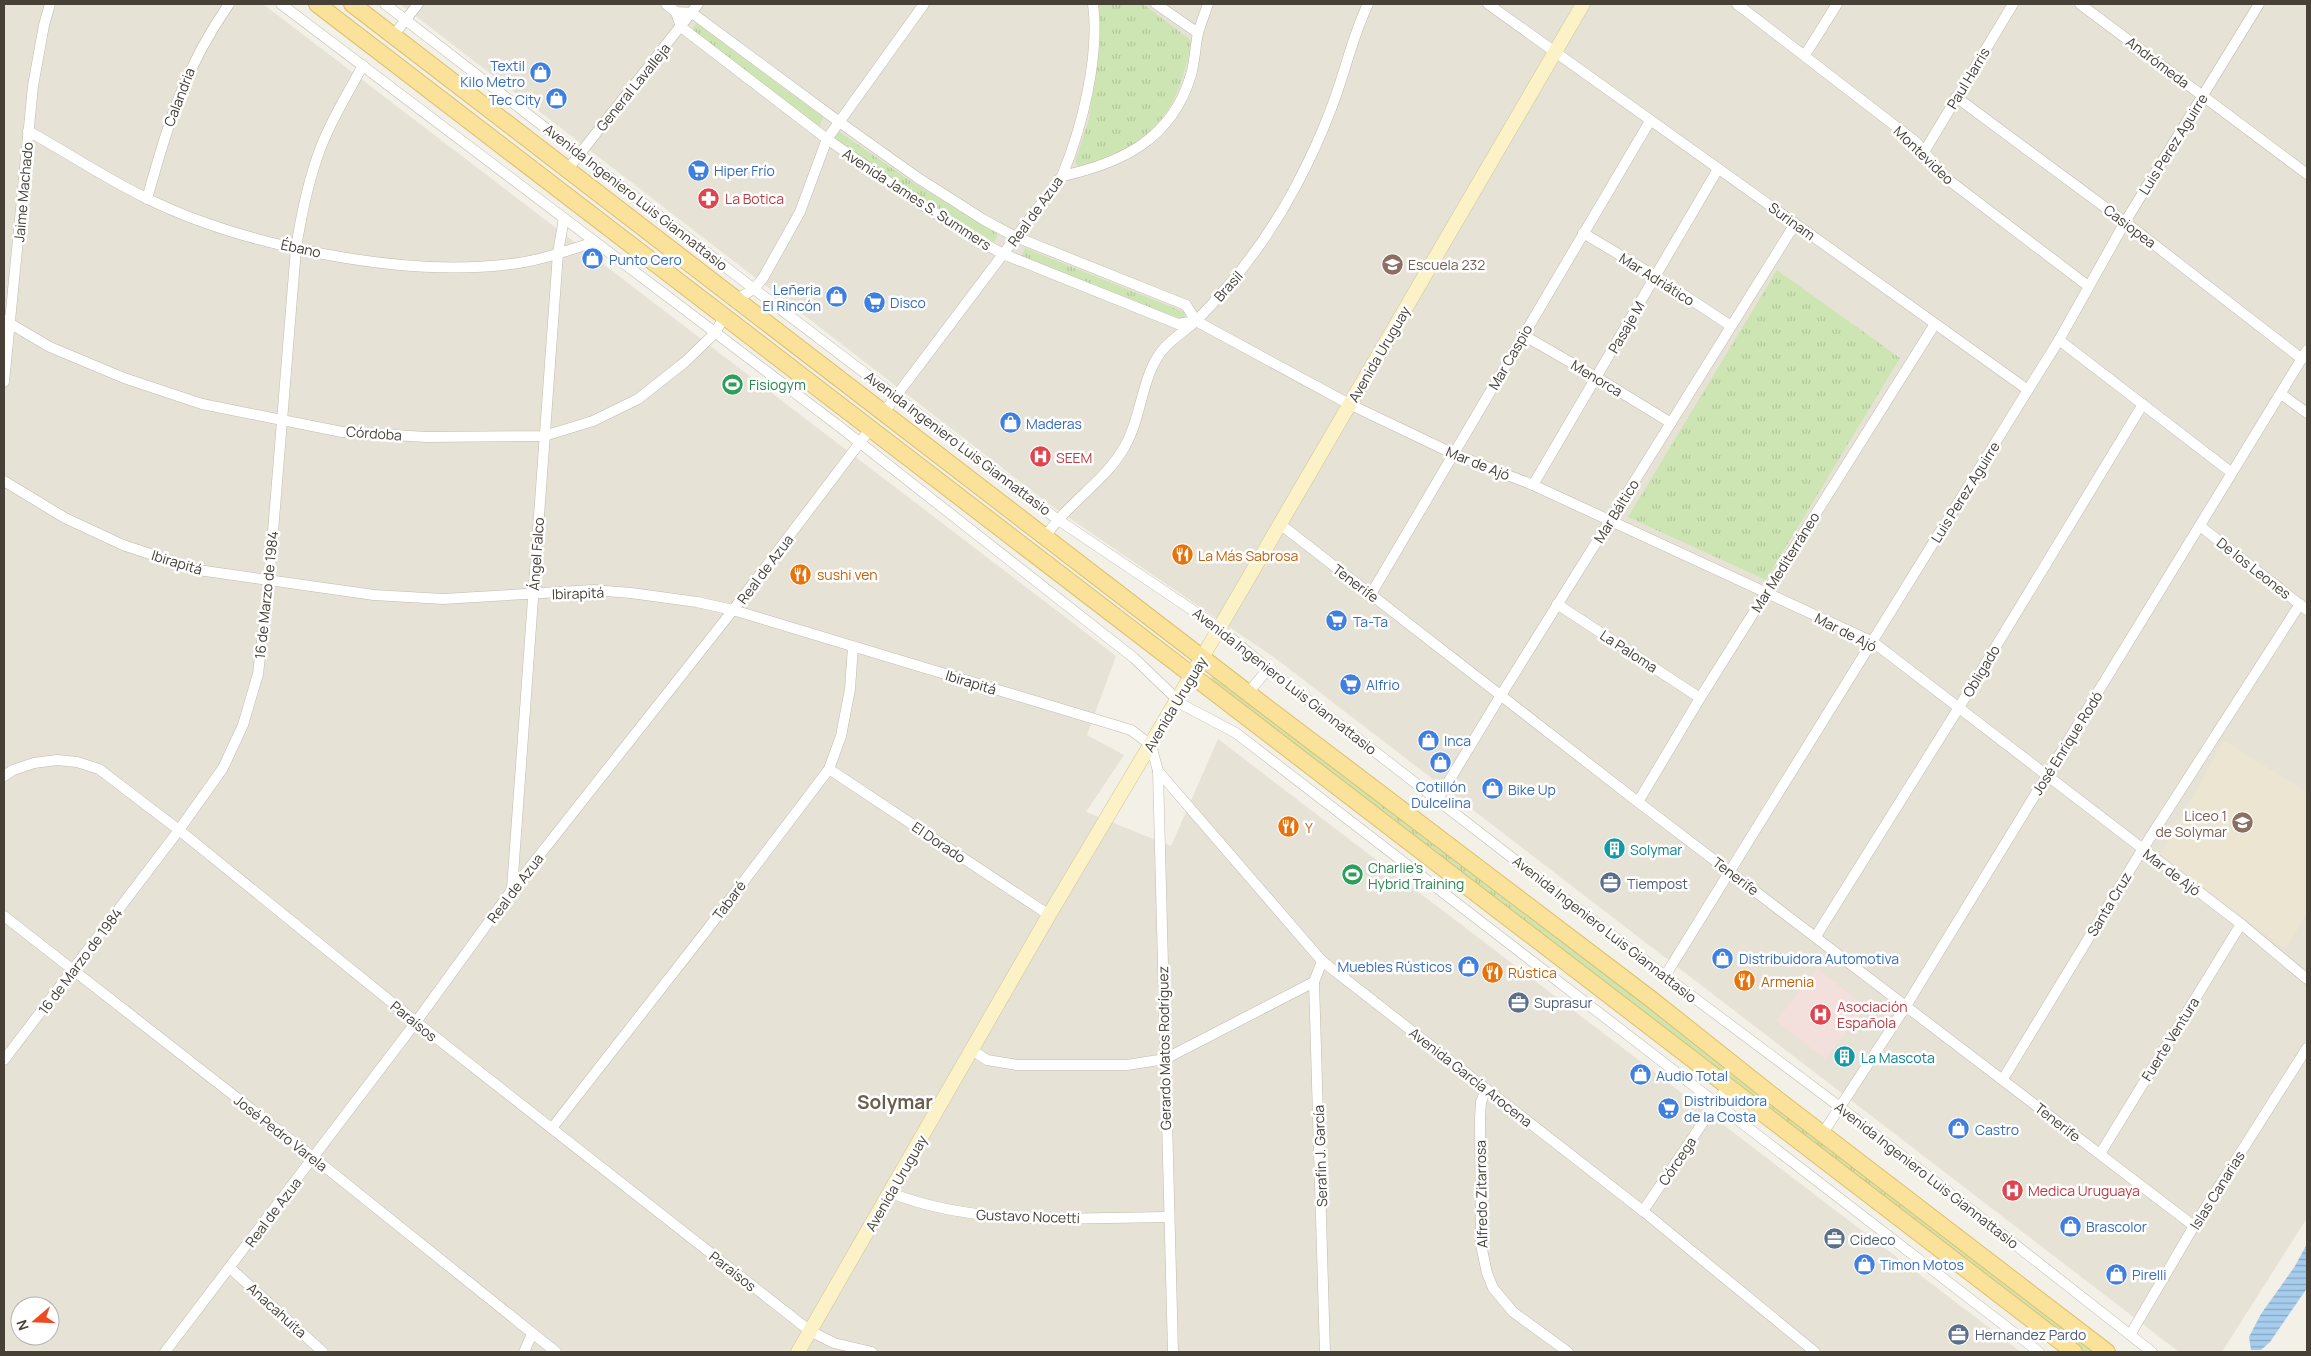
<svg xmlns="http://www.w3.org/2000/svg" width="2311" height="1356" font-family="Manrope,sans-serif">
	<style>
		.residential { fill: #e7e2d6; fill-rule: evenodd }
		.education { fill: #ebe5d2 }
		.medical { fill: #f3dfdb }
		.grass { fill: url(#grass-tufts) }
		.water { fill: url(#water-rules) }
		.lines { fill: none; stroke-linecap: round; stroke-linejoin: round }
		.street-casing { stroke: #c1bbad; stroke-width: 11 }
		.secondary-casing { stroke: #d1c499; stroke-width: 15 }
		.primary-casing { stroke: #dec06a; stroke-width: 18 }
		.street { stroke: #fff; stroke-width: 10 }
		.secondary { stroke: #fcf2c8; stroke-width: 14 }
		.primary { stroke: #fae29a; stroke-width: 16 }
		.labels { text-anchor: middle; dominant-baseline: central; stroke-width: 5; stroke-linejoin: round; paint-order: stroke }
		.street-label { font-size: 14px; fill: #464037; stroke: #fff }
		.shop-label { font-size: 14px; fill: #366cbe; stroke: #fff; text-anchor: start }
		.health-label { font-size: 14px; fill: #be3a42; stroke: #fff; text-anchor: start }
		.education-label { font-size: 14px; fill: #785e54; stroke: #fff; text-anchor: start }
		.leisure-label { font-size: 14px; fill: #27864d; stroke: #fff; text-anchor: start }
		.food-label { font-size: 14px; fill: #c56008; stroke: #fff; text-anchor: start }
		.culture-label { font-size: 14px; fill: #0d838f; stroke: #fff; text-anchor: start }
		.service-label { font-size: 14px; fill: #4e5e75; stroke: #fff; text-anchor: start }
		.district-label { font-size: 19px; font-weight: bold; fill: #685f4e; stroke: #fff }
	</style>
	<defs>
		<pattern id="grass-tufts" width="24" height="20" patternUnits="userSpaceOnUse" patternTransform="scale(1.25)"><rect width="24" height="20" fill="#cce5b2"/><path d="M3 7l-1-3M5 7V3M7 7l1-3M15 17l-1-3M17 17v-4M19 17l1-3" fill="none" stroke="#b1c69a"/></pattern>
		<pattern id="water-rules" width="6" height="5" patternUnits="userSpaceOnUse" patternTransform="scale(1.25)"><rect width="6" height="5" fill="#a6cded"/><path d="M0 2.5h6" fill="none" stroke="#89a8c1"/></pattern>
	</defs>
	<rect width="100%" height="100%" fill="#f3f0e7"/>
	<g class="residential">
		<path d="M4 4H263L1116 656 1087 735 1124 755 1086 812 1171 846 1218 739 2021 1352H4ZM20 1306H50V1336H20Z"/>
		<path d="M400 4H2307V1218L2222 1352H2179L1275 658 1053 507Z"/>
	</g>
	<path class="education" d="M2224 741 2307 792V914L2285 949 2160 854Z"/>
	<path class="medical" d="M1817 968 1866 1007 1825 1059 1776 1021Z"/>
	<g class="grass">
		<path d="M1099 4H1143L1193 42C1188 58 1184 74 1178 90 1161 133 1122 156 1080 169L1075 162 1089 119 1100 33Z"/>
		<path d="M696 23 823 117 819 128 692 31Z"/>
		<path d="M838 131 912 182 998 234 994 242 910 191 833 138Z"/>
		<path d="M1025 248 1184 312 1185 317 1180 319 1022 256Z"/>
		<path d="M1777 270 1900 358 1766 580 1628 517Z"/>
		<path d="M1212 677 1427 837 2098 1352H2083L1208 681Z"/>
	</g>
	<path class="water" d="M2307 1244V1288L2270 1342 2261 1350H2251L2249 1337 2261 1314 2295 1266Z"/>
	<g class="lines">
		<defs>
			<g id="street">
				<path d="M281 4 840 427 1134 658 1183 705 1236 733 2039 1352"/>
				<path d="M385 4 754 289 1057 519 1219 628 1268 669 1665 976 1840 1107 2152 1352"/>
				<path d="M666 4 676 12 692 13 838 121 918 178 984 220 1016 237 1186 305 1196 321 1349 404 1454 454 1533 485 1873 642 2241 924 2307 979"/>
				<path d="M1156 4 1198 33"/>
				<path d="M1488 4 2028 390"/>
				<path d="M1737 4 1916 142 1946 178 2088 286"/>
				<path d="M2080 4 2307 174"/>
				<path d="M676 12 681 27 827 139 910 197 974 238 1003 254 1178 324 1195 321"/>
				<path d="M393 36 418 4"/>
				<path d="M1805 55 1837 4"/>
				<path d="M1956 97 2125 222 2302 359"/>
				<path d="M28 131C68 153 105 178 146 198 243 246 404 278 511 264 540 261 568 250 595 242"/>
				<path d="M1924 152 2013 4"/>
				<path d="M567 170 698 4"/>
				<path d="M1062 176C1122 163 1172 139 1191 75 1195 61 1195 47 1198 33 1201 23 1205 13 1208 4"/>
				<path d="M147 199C168 123 184 69 229 4"/>
				<path d="M1583 233 1655 276 1731 326"/>
				<path d="M737 299 754 289 763 278 800 212 827 139 924 4"/>
				<path d="M4 320 50 347 124 378 202 404 342 432 427 437 544 436 593 421 638 399 685 362 715 333 724 317"/>
				<path d="M1523 335 1596 377 1671 423"/>
				<path d="M2059 340 2232 473"/>
				<path d="M4 382 33 86 44 25 50 4"/>
				<path d="M2281 394 2307 413"/>
				<path d="M884 412 1062 176C1082 128 1100 56 1093 4"/>
				<path d="M4 481 65 518 123 545 198 570 374 595 443 599 593 590 631 593 697 602 733 610 1131 730 1151 745 1158 771 1173 1352"/>
				<path d="M1533 485 1718 169"/>
				<path d="M1280 524 1638 802 2194 1226"/>
				<path d="M2200 526 2307 610"/>
				<path d="M1046 536C1068 502 1106 481 1125 446 1143 415 1141 372 1166 346 1176 336 1188 329 1198 319 1237 279 1270 235 1296 186 1308 163 1320 138 1329 114 1344 78 1351 39 1368 4"/>
				<path d="M1371 594 1650 121"/>
				<path d="M1557 604 1700 698"/>
				<path d="M1248 693 1268 669"/>
				<path d="M829 769 1049 915"/>
				<path d="M1158 771 1322 961 1643 1211 1815 1352"/>
				<path d="M4 776 13 770 34 763 57 760 77 762 99 769 179 830 416 1022 810 1331 834 1343 872 1352"/>
				<path d="M1438 799 1501 695 1795 224"/>
				<path d="M1638 802 1700 698 1935 324"/>
				<path d="M512 889 558 253 564 218"/>
				<path d="M4 916 314 1158 556 1352"/>
				<path d="M1816 936 1958 709 2143 404"/>
				<path d="M1322 961 1314 982 1325 1352"/>
				<path d="M1665 976 2059 340 2125 222 2259 4"/>
				<path d="M972 1050 987 1060 1017 1065H1127L1165 1059 1314 982"/>
				<path d="M4 1060 179 830 223 768 243 725 258 674 269 581 296 248C301 217 307 187 317 158 328 125 347 95 363 65"/>
				<path d="M2003 1079 2142 850 2300 604"/>
				<path d="M1486 1089 1481 1102 1480 1118 1481 1245 1487 1273 1493 1288 1513 1312 1568 1352"/>
				<path d="M552 1128 706 931 829 769 841 736 850 689 853 647"/>
				<path d="M1823 1133 1906 1006 2307 350"/>
				<path d="M2100 1154 2241 924"/>
				<path d="M891 1193C978 1227 1076 1218 1169 1217"/>
				<path d="M1643 1211 1727 1087"/>
				<path d="M230 1268 323 1352"/>
				<path d="M2130 1335 2194 1226 2307 1048"/>
				<path d="M165 1352 416 1022 512 890 733 610 871 428"/>
				<path d="M524 1352 532 1334"/>
			</g>
			<path id="secondary" d="M798 1352 1049 915 1203 656 1583 4"/>
			<g id="primary">
				<path d="M317 4 2074 1352"/>
				<path d="M352 4 1248 693 1651 999 1777 1099 2107 1352"/>
			</g>
		</defs>
		<use href="#street" class="street-casing"/>
		<use href="#secondary" class="secondary-casing"/>
		<use href="#primary" class="primary-casing"/>
		<use href="#street" class="street"/>
		<use href="#secondary" class="secondary"/>
		<use href="#primary" class="primary"/>
	</g>
	<defs>
		<symbol id="shop-disc" viewBox="-11 -11 22 22"><circle r="9.5" fill="#3f7fe0" stroke="#fff"/><path d="M-5-2.5h2.3a2.7 3.5 0 0 1 5.4 0H5L5.5 6h-11ZM-1.5-2.5h3a1.5 2.3 0 0 0-3 0Z" fill="#fff"/></symbol>
		<symbol id="supermarket-disc" viewBox="-11 -11 22 22"><circle r="9.5" fill="#3f7fe0" stroke="#fff"/><path d="M-6-5.5h2.5l.6 2H6L4.5 2H-2.5L-4.4-4H-6ZM-1.5 3.2a1.3 1.3 0 1 0 .1 0ZM3 3.2a1.3 1.3 0 1 0 .1 0Z" fill="#fff"/></symbol>
		<symbol id="pharmacy-disc" viewBox="-11 -11 22 22"><circle r="9.5" fill="#e0444e" stroke="#fff"/><path d="M-2-6h4v4h4v4h-4v4h-4v-4h-4v-4h4Z" fill="#fff"/></symbol>
		<symbol id="school-disc" viewBox="-11 -11 22 22"><circle r="9.5" fill="#8d6e63" stroke="#fff"/><path d="M0-5L7-2L0 1L-7-2ZM-4 1L0 2.5L4 1V4Q0 6-4 4Z" fill="#fff"/></symbol>
		<symbol id="stadium-disc" viewBox="-11 -11 22 22"><circle r="9.5" fill="#2e9e5b" stroke="#fff"/><path d="M0-5a6.5 5 0 1 0 0 10a6.5 5 0 1 0 0-10ZM-3.5-1.8h7v3.6h-7Z" fill="#fff"/></symbol>
		<symbol id="hospital-disc" viewBox="-11 -11 22 22"><circle r="9.5" fill="#e0444e" stroke="#fff"/><path d="M-5-5h3v3.5h4V-5h3V5h-3V1.5h-4V5h-3Z" fill="#fff"/></symbol>
		<symbol id="restaurant-disc" viewBox="-11 -11 22 22"><circle r="9.5" fill="#e8710a" stroke="#fff"/><path d="M-5-6h1v4h1v-4h1v4h1v-4h1v5L-1.5 .5V6h-2V.5L-5-1ZM5-6V6H3V1.5H1.5Q1.5-4 5-6Z" fill="#fff"/></symbol>
		<symbol id="building-disc" viewBox="-11 -11 22 22"><circle r="9.5" fill="#0f9aa8" stroke="#fff"/><path d="M-4-6H4V6H1V3H-1V6H-4ZM-2.5-4.3h1.7v1.8h-1.7ZM.8-4.3h1.7v1.8H.8ZM-2.5-1h1.7V.8h-1.7ZM.8-1h1.7V.8H.8Z" fill="#fff"/></symbol>
		<symbol id="office-disc" viewBox="-11 -11 22 22"><circle r="9.5" fill="#5c6f8a" stroke="#fff"/><path d="M-6-3h4V-5.5h4V-3h4V5H-6ZM-1-4.5V-3h2v-1.5ZM-6 0V1H6V0Z" fill="#fff"/></symbol>
	</defs>
	<g fill-rule="evenodd">
		<use href="#shop-disc" x="528" y="60" width="25" height="25"/>
		<use href="#shop-disc" x="544" y="86" width="25" height="25"/>
		<use href="#supermarket-disc" x="686" y="158" width="25" height="25"/>
		<use href="#pharmacy-disc" x="696" y="186" width="25" height="25"/>
		<use href="#shop-disc" x="580" y="246" width="25" height="25"/>
		<use href="#school-disc" x="1380" y="252" width="25" height="25"/>
		<use href="#shop-disc" x="824" y="284" width="25" height="25"/>
		<use href="#supermarket-disc" x="862" y="290" width="25" height="25"/>
		<use href="#stadium-disc" x="720" y="372" width="25" height="25"/>
		<use href="#shop-disc" x="998" y="410" width="25" height="25"/>
		<use href="#hospital-disc" x="1028" y="444" width="25" height="25"/>
		<use href="#restaurant-disc" x="1170" y="542" width="25" height="25"/>
		<use href="#restaurant-disc" x="788" y="562" width="25" height="25"/>
		<use href="#supermarket-disc" x="1324" y="608" width="25" height="25"/>
		<use href="#supermarket-disc" x="1338" y="672" width="25" height="25"/>
		<use href="#shop-disc" x="1416" y="728" width="25" height="25"/>
		<use href="#shop-disc" x="1428" y="750" width="25" height="25"/>
		<use href="#shop-disc" x="1480" y="776" width="25" height="25"/>
		<use href="#school-disc" x="2230" y="810" width="25" height="25"/>
		<use href="#restaurant-disc" x="1276" y="814" width="25" height="25"/>
		<use href="#building-disc" x="1602" y="836" width="25" height="25"/>
		<use href="#stadium-disc" x="1340" y="862" width="25" height="25"/>
		<use href="#office-disc" x="1598" y="870" width="25" height="25"/>
		<use href="#shop-disc" x="1710" y="946" width="25" height="25"/>
		<use href="#shop-disc" x="1456" y="954" width="25" height="25"/>
		<use href="#restaurant-disc" x="1480" y="960" width="25" height="25"/>
		<use href="#restaurant-disc" x="1732" y="968" width="25" height="25"/>
		<use href="#office-disc" x="1506" y="990" width="25" height="25"/>
		<use href="#hospital-disc" x="1808" y="1002" width="25" height="25"/>
		<use href="#building-disc" x="1832" y="1044" width="25" height="25"/>
		<use href="#shop-disc" x="1628" y="1062" width="25" height="25"/>
		<use href="#supermarket-disc" x="1656" y="1096" width="25" height="25"/>
		<use href="#shop-disc" x="1946" y="1116" width="25" height="25"/>
		<use href="#hospital-disc" x="2000" y="1178" width="25" height="25"/>
		<use href="#shop-disc" x="2058" y="1214" width="25" height="25"/>
		<use href="#office-disc" x="1822" y="1226" width="25" height="25"/>
		<use href="#shop-disc" x="1852" y="1252" width="25" height="25"/>
		<use href="#shop-disc" x="2104" y="1262" width="25" height="25"/>
		<use href="#office-disc" x="1946" y="1322" width="25" height="25"/>
	</g>
	<g class="labels">
		<g class="street-label">
			<text transform="translate(2158 62) rotate(37)">Andrómeda</text>
			<text transform="translate(1968 78) rotate(-59)">Paul Harris</text>
			<text transform="translate(633 87) rotate(-51)">General Lavalleja</text>
			<text transform="translate(179 97) rotate(-69)">Calandria</text>
			<text transform="translate(2173 144) rotate(-58)">Luis Perez Aguirre</text>
			<text transform="translate(1924 155) rotate(44)">Montevideo</text>
			<text transform="translate(23 192) rotate(-85)">Jaime Machado</text>
			<text transform="translate(636 197) rotate(38)">Avenida Ingeniero Luis Giannattasio</text>
			<text transform="translate(917 199) rotate(33)">Avenida James S. Summers</text>
			<text transform="translate(1035 211) rotate(-54)">Real de Azua</text>
			<text transform="translate(1792 221) rotate(36)">Surinam</text>
			<text transform="translate(2130 226) rotate(37)">Casiopea</text>
			<text transform="translate(301 248) rotate(12)">Ébano</text>
			<text transform="translate(1657 279) rotate(32)">Mar Adriático</text>
			<text transform="translate(1228 286) rotate(-48)">Brasil</text>
			<text transform="translate(1626 327) rotate(-60)">Pasaje M</text>
			<text transform="translate(1379 354) rotate(-60)">Avenida Uruguay</text>
			<text transform="translate(1510 357) rotate(-60)">Mar Caspio</text>
			<text transform="translate(1597 378) rotate(31)">Menorca</text>
			<text transform="translate(374 433) rotate(4)">Córdoba</text>
			<text transform="translate(958 443) rotate(37)">Avenida Ingeniero Luis Giannattasio</text>
			<text transform="translate(1478 463) rotate(22)">Mar de Ajó</text>
			<text transform="translate(1965 492) rotate(-58)">Luis Perez Aguirre</text>
			<text transform="translate(1616 511) rotate(-58)">Mar Báltico</text>
			<text transform="translate(536 554) rotate(-86)">Ángel Falco</text>
			<text transform="translate(177 562) rotate(17)">Ibirapitá</text>
			<text transform="translate(1785 562) rotate(-58)">Mar Mediterráneo</text>
			<text transform="translate(2254 568) rotate(38)">De los Leones</text>
			<text transform="translate(765 569) rotate(-53)">Real de Azua</text>
			<text transform="translate(1356 583) rotate(37)">Tenerife</text>
			<text transform="translate(578 593) rotate(-2)">Ibirapitá</text>
			<text transform="translate(266 595) rotate(-84)">16 de Marzo de 1984</text>
			<text transform="translate(1846 632) rotate(27)">Mar de Ajó</text>
			<text transform="translate(1629 651) rotate(33)">La Paloma</text>
			<text transform="translate(1981 671) rotate(-59)">Obligado</text>
			<text transform="translate(1285 681) rotate(38)">Avenida Ingeniero Luis Giannattasio</text>
			<text transform="translate(971 682) rotate(17)">Ibirapitá</text>
			<text transform="translate(1175 704) rotate(-59)">Avenida Uruguay</text>
			<text transform="translate(2067 743) rotate(-58)">José Enrique Rodó</text>
			<text transform="translate(939 842) rotate(34)">El Dorado</text>
			<text transform="translate(2172 872) rotate(37)">Mar de Ajó</text>
			<text transform="translate(1736 876) rotate(37)">Tenerife</text>
			<text transform="translate(515 888) rotate(-53)">Real de Azua</text>
			<text transform="translate(729 900) rotate(-53)">Tabaré</text>
			<text transform="translate(2109 904) rotate(-59)">Santa Cruz</text>
			<text transform="translate(1605 929) rotate(38)">Avenida Ingeniero Luis Giannattasio</text>
			<text transform="translate(80 961) rotate(-53)">16 de Marzo de 1984</text>
			<text transform="translate(414 1021) rotate(39)">Paraísos</text>
			<text transform="translate(2170 1039) rotate(-58)">Fuerte Ventura</text>
			<text transform="translate(1164 1048) rotate(-91)">Gerardo Matos Rodríguez</text>
			<text transform="translate(1471 1077) rotate(38)">Avenida García Arocena</text>
			<text transform="translate(2058 1122) rotate(38)">Tenerife</text>
			<text transform="translate(281 1133) rotate(38)">José Pedro Varela</text>
			<text transform="translate(1320 1156) rotate(-92)">Serafín J. García</text>
			<text transform="translate(1677 1161) rotate(-56)">Córcega</text>
			<text transform="translate(1927 1175) rotate(38)">Avenida Ingeniero Luis Giannattasio</text>
			<text transform="translate(896 1183) rotate(-60)">Avenida Uruguay</text>
			<text transform="translate(2217 1190) rotate(-58)">Islas Canarias</text>
			<text transform="translate(1481 1194) rotate(-91)">Alfredo Zitarrosa</text>
			<text transform="translate(273 1212) rotate(-53)">Real de Azua</text>
			<text transform="translate(1028 1216) rotate(2)">Gustavo Nocetti</text>
			<text transform="translate(733 1271) rotate(38)">Paraísos</text>
			<text transform="translate(277 1310) rotate(42)">Anacahuita</text>
		</g>
		<g class="shop-label">
			<text x="525" y="65" text-anchor="end">Textil<tspan x="525" dy="16">Kilo Metro</tspan></text>
			<text x="541" y="99" text-anchor="end">Tec City</text>
			<text x="714" y="170">Hiper Frío</text>
			<text x="609" y="259">Punto Cero</text>
			<text x="821" y="289" text-anchor="end">Leñeria<tspan x="821" dy="16">El Rincón</tspan></text>
			<text x="890" y="302">Disco</text>
			<text x="1026" y="423">Maderas</text>
			<text x="1353" y="621">Ta-Ta</text>
			<text x="1366" y="684">Alfrio</text>
			<text x="1444" y="740">Inca</text>
			<text x="1441" y="786" text-anchor="middle">Cotillón<tspan x="1441" dy="16">Dulcelina</tspan></text>
			<text x="1508" y="789">Bike Up</text>
			<text x="1739" y="958">Distribuidora Automotiva</text>
			<text x="1452" y="966" text-anchor="end">Muebles Rústicos</text>
			<text x="1656" y="1075">Audio Total</text>
			<text x="1684" y="1100">Distribuidora<tspan x="1684" dy="16">de la Costa</tspan></text>
			<text x="1975" y="1129">Castro</text>
			<text x="2086" y="1226">Brascolor</text>
			<text x="1880" y="1264">Timon Motos</text>
			<text x="2132" y="1274">Pirelli</text>
		</g>
		<g class="health-label">
			<text x="725" y="198">La Botica</text>
			<text x="1056" y="457">SEEM</text>
			<text x="1837" y="1006">Asociación<tspan x="1837" dy="16">Española</tspan></text>
			<text x="2028" y="1190">Medica Uruguaya</text>
		</g>
		<g class="education-label">
			<text x="1408" y="264">Escuela 232</text>
			<text x="2227" y="815" text-anchor="end">Liceo 1<tspan x="2227" dy="16">de Solymar</tspan></text>
		</g>
		<g class="leisure-label">
			<text x="749" y="384">Fisiogym</text>
			<text x="1368" y="867">Charlie's<tspan x="1368" dy="16">Hybrid Training</tspan></text>
		</g>
		<g class="food-label">
			<text x="1198" y="555">La Más Sabrosa</text>
			<text x="817" y="574">sushi ven</text>
			<text x="1305" y="827">Y</text>
			<text x="1508" y="972">Rústica</text>
			<text x="1761" y="981">Armenia</text>
		</g>
		<g class="culture-label">
			<text x="1630" y="849">Solymar</text>
			<text x="1861" y="1057">La Mascota</text>
		</g>
		<g class="service-label">
			<text x="1627" y="883">Tiempost</text>
			<text x="1534" y="1002">Suprasur</text>
			<text x="1850" y="1239">Cideco</text>
			<text x="1975" y="1334">Hernandez Pardo</text>
		</g>
		<g class="district-label">
			<text x="895" y="1102">Solymar</text>
		</g>
	</g>
	<rect width="2311" height="1356" fill="none" stroke="#464037" stroke-width="10"/>
	<g transform="translate(35 1321) rotate(251)"><circle r="24" fill="#ffffff" stroke="#b5b3af"/>
	<path d="M0-4L9 19L0 12L-9 19Z" fill="#f04821"/>
	<text y="-8" font-size="14" font-weight="bold" text-anchor="middle" fill="#464037">N</text>
	</g>
</svg>
